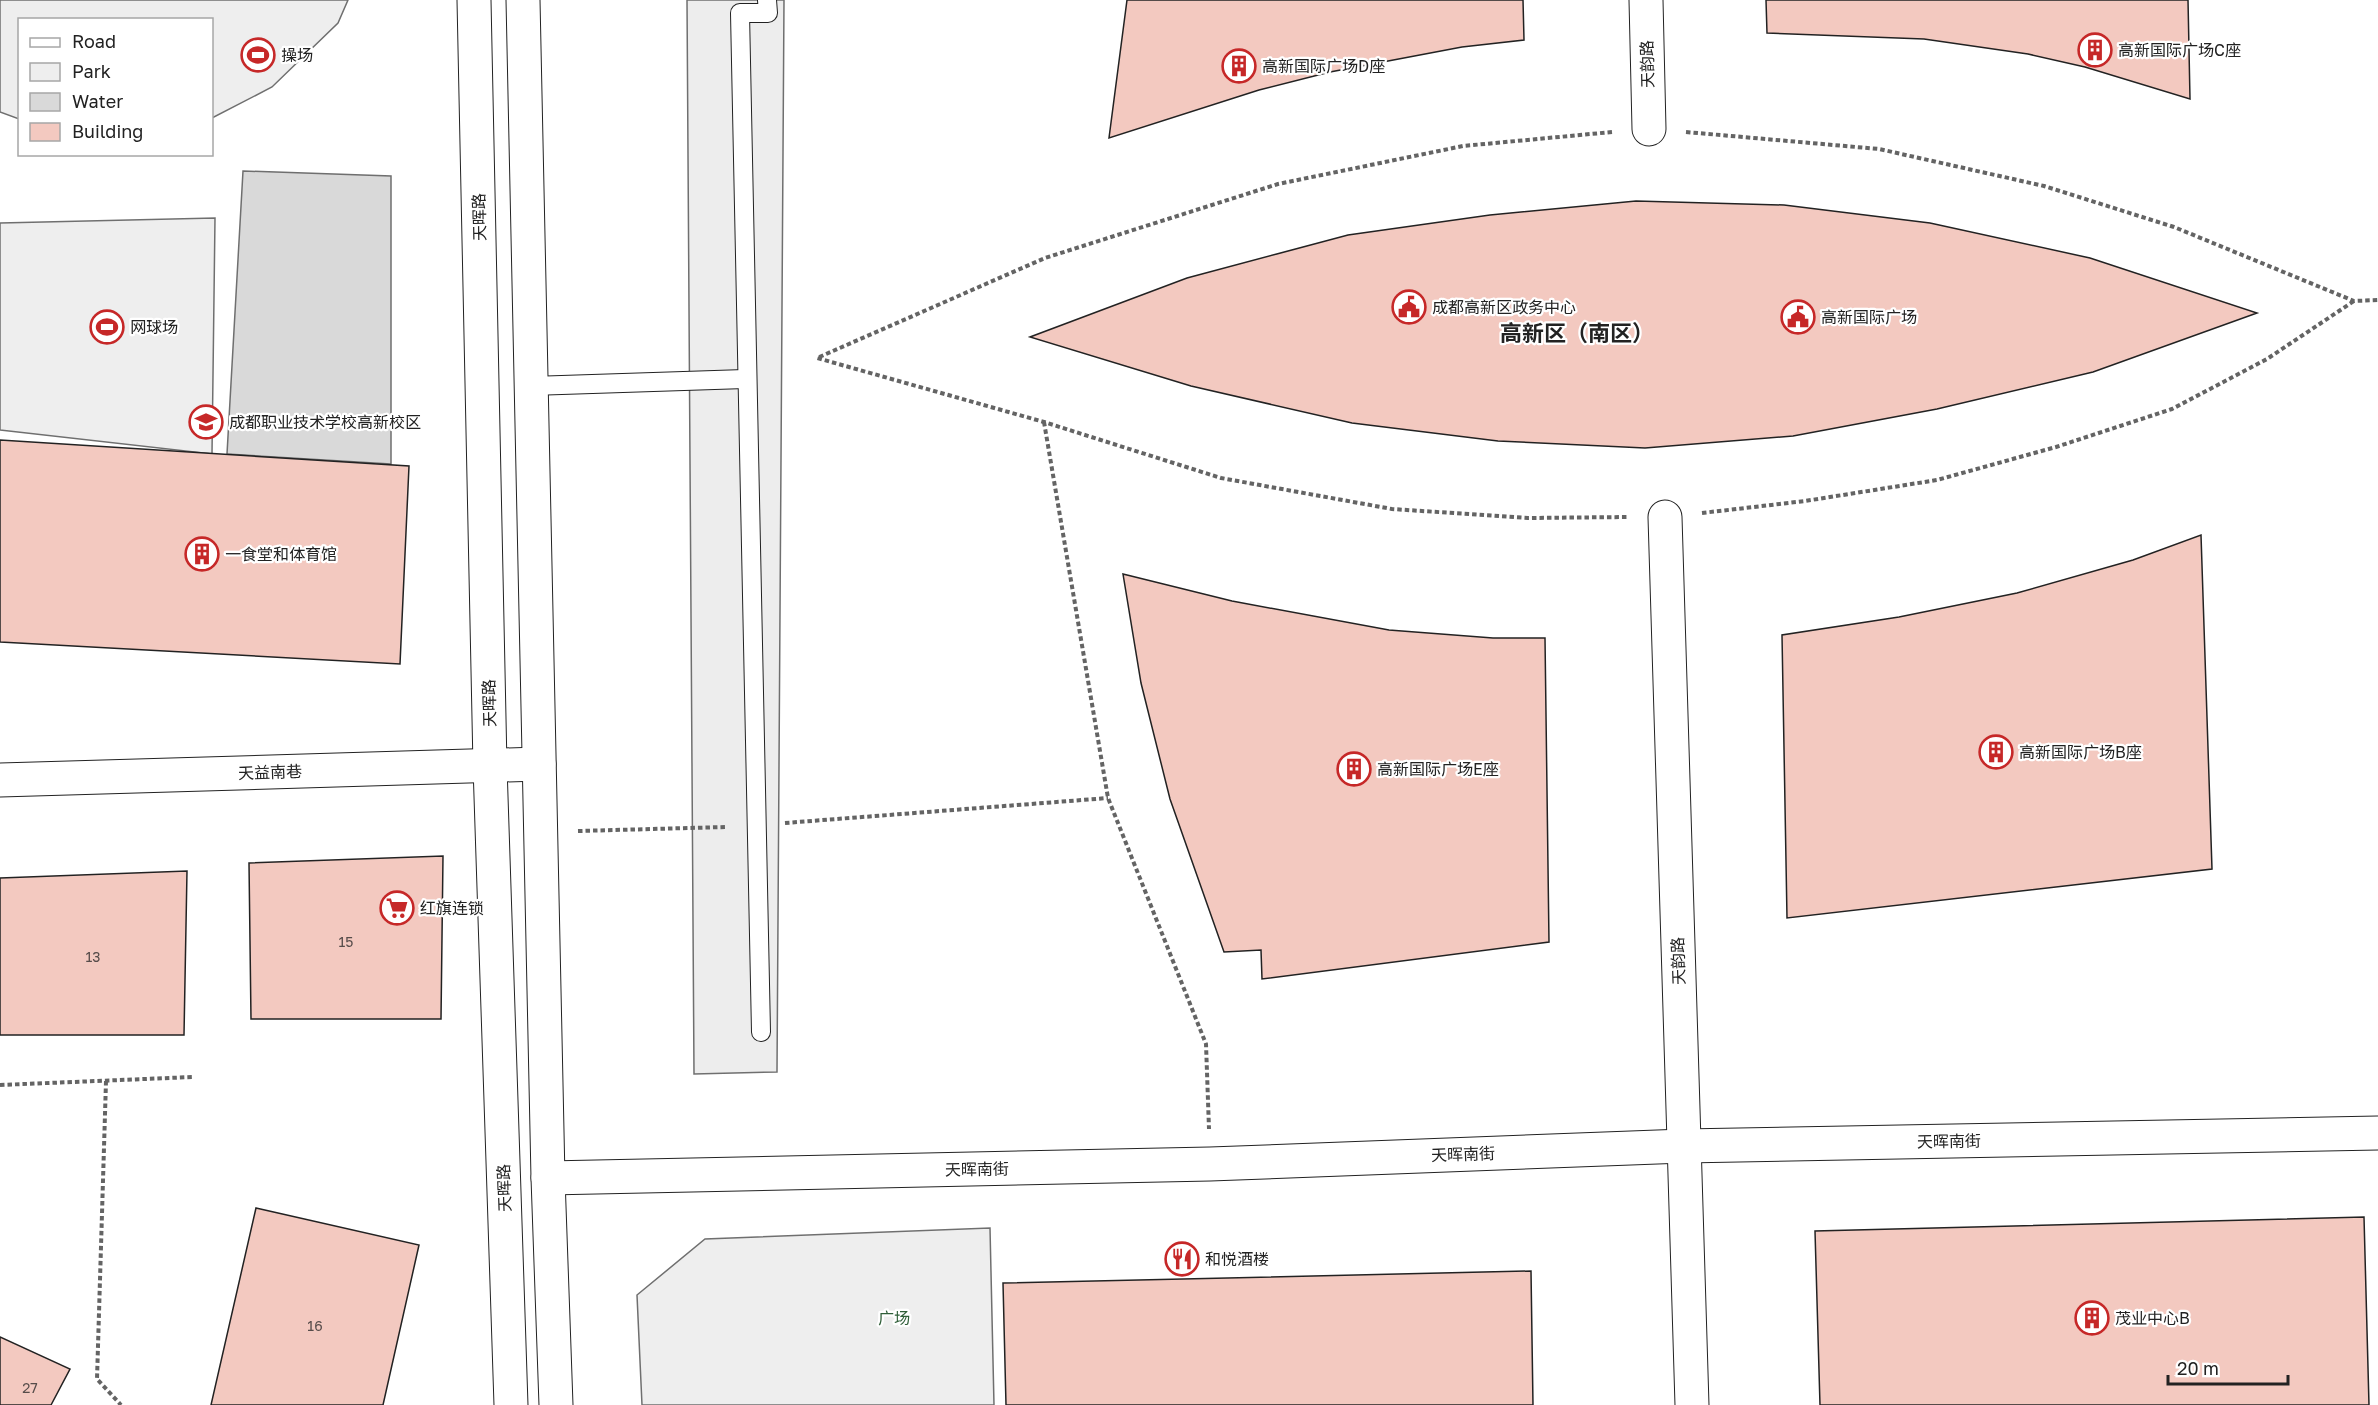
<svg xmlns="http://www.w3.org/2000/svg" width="2378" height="1405" font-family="'Golos Text','Noto Sans SC',sans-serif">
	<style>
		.green { fill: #eee; stroke: #6f6f6f; stroke-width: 1.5 }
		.parking { fill: #ededed; stroke: #6f6f6f; stroke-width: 1.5 }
		.water { fill: #d9d9d9; stroke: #6f6f6f; stroke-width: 1.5 }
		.building { fill: #f3c9c0; stroke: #222; stroke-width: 1.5 }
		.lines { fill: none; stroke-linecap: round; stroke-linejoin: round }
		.service-casing { stroke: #222; stroke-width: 20 }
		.minor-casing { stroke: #222; stroke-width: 35 }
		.tertiary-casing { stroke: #222; stroke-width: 35 }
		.path { stroke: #646464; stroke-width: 4; stroke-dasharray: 4.5 3; stroke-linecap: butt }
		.service { stroke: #fff; stroke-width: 18 }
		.minor { stroke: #fff; stroke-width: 33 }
		.tertiary { stroke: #fff; stroke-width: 33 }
		.labels { text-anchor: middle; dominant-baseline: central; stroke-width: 4.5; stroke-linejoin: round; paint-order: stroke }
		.number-label { font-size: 14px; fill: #564c4a }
		.poi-label { font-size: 16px; fill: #222; stroke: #fff; text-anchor: start }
		.street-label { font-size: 16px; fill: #222; stroke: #fff }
		.park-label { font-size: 16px; fill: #2f5e38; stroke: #fff }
		.district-label { font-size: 22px; font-weight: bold; fill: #222; stroke: #fff }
	</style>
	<rect width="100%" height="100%" fill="#fff"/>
	<g class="green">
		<path d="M0 0H348L338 23 272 87 212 118V20H20L19 119 0 112Z"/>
		<path d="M215 218 212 454 0 430V223Z"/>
		<path d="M990 1228 994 1405H642L637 1295 705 1239Z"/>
	</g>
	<path class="parking" d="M687 0H784L777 1072 694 1074Z"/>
	<path class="water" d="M243 171 391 176V464L227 454Z"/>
	<g class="building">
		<path d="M1127 0H1523L1524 40 1462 47 1330 72 1259 90 1109 138Z"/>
		<path d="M1766 0H2188L2190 99 2085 67 2028 54 1924 39 1767 33Z"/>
		<path d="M1636 201 1784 205 1930 223 2090 258 2257 313 2093 372 1937 409 1793 436 1645 448 1498 441 1352 423 1191 386 1030 337 1187 278 1348 235 1490 215Z"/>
		<path d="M0 440 409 466 400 664 0 642Z"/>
		<path d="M2201 535 2212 869 1787 918 1782 635 1899 617 2017 593 2133 560Z"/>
		<path d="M1123 574 1232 601 1389 630 1493 638H1545L1549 942 1262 979 1261 950 1224 952 1170 799 1141 683Z"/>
		<path d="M443 856 441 1019H251L249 863Z"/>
		<path d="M187 871 184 1035H0V878Z"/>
		<path d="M256 1208 419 1245 383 1405H211Z"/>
		<path d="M2364 1217 2369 1405H1820L1815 1231Z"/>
		<path d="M1531 1271 1533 1405H1006L1003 1283Z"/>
		<path d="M0 1337 70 1369 51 1405H0Z"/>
	</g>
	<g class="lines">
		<defs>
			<g id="service">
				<path d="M531 386 745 379"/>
				<path d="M761 1032 740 13H768L767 0"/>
			</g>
			<path id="minor" d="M1646 0 1649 129"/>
			<g id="tertiary">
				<path d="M474 0 490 766 511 1405"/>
				<path d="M523 0 548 1178 556 1405"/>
				<path d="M1665 517 1692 1405"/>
				<path d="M0 780 539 764"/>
				<path d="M548 1178 1210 1164 1684 1146 2378 1133"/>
			</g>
		</defs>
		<use href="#service" class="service-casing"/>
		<use href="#minor" class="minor-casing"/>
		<use href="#tertiary" class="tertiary-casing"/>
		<g class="path">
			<path d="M1612 132 1463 146 1278 184 1045 258 817 358 1044 422 1221 478 1392 509 1528 518 1628 517"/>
			<path d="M1686 132 1879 149 2044 186 2174 227 2354 301 2378 300"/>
			<path d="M1044 422 1108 798 1206 1044 1209 1129"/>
			<path d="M1702 513 1805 501 1937 480 2056 447 2172 409 2267 359 2354 301"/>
			<path d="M785 823 1108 798"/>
			<path d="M578 831 726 827"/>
			<path d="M106 1081 97 1379 121 1405"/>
			<path d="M0 1085 192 1077"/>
		</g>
		<use href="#service" class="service"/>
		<use href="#minor" class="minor"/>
		<use href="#tertiary" class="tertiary"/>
	</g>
	<defs>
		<symbol id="building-ring" viewBox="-11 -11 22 22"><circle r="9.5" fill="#fff" stroke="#c62828" stroke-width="1.5"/><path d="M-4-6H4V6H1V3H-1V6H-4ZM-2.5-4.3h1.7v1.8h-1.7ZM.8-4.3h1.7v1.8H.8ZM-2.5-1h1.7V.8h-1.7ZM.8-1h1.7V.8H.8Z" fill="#c62828"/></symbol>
		<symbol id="stadium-ring" viewBox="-11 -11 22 22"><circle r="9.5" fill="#fff" stroke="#c62828" stroke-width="1.5"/><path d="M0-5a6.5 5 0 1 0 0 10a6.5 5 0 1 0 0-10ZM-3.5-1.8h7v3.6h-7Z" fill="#c62828"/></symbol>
		<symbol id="civic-ring" viewBox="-11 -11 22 22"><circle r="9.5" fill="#fff" stroke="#c62828" stroke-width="1.5"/><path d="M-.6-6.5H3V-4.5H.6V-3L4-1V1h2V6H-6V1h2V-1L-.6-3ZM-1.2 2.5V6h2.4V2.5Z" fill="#c62828"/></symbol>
		<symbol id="school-ring" viewBox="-11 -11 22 22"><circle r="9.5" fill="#fff" stroke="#c62828" stroke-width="1.5"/><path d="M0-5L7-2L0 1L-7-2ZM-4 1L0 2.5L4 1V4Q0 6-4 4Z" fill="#c62828"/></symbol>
		<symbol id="supermarket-ring" viewBox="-11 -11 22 22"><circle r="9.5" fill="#fff" stroke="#c62828" stroke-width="1.5"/><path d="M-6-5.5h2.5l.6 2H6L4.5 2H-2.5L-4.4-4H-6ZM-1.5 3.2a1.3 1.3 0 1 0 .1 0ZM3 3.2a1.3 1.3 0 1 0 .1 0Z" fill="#c62828"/></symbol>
		<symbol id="restaurant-ring" viewBox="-11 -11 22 22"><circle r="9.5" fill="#fff" stroke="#c62828" stroke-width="1.5"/><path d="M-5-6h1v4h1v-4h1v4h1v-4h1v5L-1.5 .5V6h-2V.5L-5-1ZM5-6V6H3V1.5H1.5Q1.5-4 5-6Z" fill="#c62828"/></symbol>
	</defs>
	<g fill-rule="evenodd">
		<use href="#building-ring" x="2076" y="31" width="38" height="38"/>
		<use href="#stadium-ring" x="239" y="36" width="38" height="38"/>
		<use href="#building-ring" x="1220" y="47" width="38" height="38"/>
		<use href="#civic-ring" x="1390" y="288" width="38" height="38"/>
		<use href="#civic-ring" x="1779" y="298" width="38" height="38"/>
		<use href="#stadium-ring" x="88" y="308" width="38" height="38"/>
		<use href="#school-ring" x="187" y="403" width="38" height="38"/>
		<use href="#building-ring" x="183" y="535" width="38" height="38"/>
		<use href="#building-ring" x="1977" y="733" width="38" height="38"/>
		<use href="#building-ring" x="1335" y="750" width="38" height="38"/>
		<use href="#supermarket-ring" x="378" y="889" width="38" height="38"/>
		<use href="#restaurant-ring" x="1163" y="1240" width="38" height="38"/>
		<use href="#building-ring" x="2073" y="1299" width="38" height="38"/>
	</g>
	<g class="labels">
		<g class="number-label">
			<text x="346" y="941">15</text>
			<text x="93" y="956">13</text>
			<text x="315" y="1325">16</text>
			<text x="30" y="1387">27</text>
		</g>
		<g class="poi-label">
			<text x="2118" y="50">高新国际广场C座</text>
			<text x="281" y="55">操场</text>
			<text x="1262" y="66">高新国际广场D座</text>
			<text x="1432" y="307">成都高新区政务中心</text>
			<text x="1821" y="317">高新国际广场</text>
			<text x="130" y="327">网球场</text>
			<text x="229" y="422">成都职业技术学校高新校区</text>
			<text x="225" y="554">一食堂和体育馆</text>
			<text x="2019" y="752">高新国际广场B座</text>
			<text x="1377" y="769">高新国际广场E座</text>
			<text x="420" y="908">红旗连锁</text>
			<text x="1205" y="1259">和悦酒楼</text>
			<text x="2115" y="1318">茂业中心B</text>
		</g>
		<g class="street-label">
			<text transform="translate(1647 64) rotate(-91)">天韵路</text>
			<text transform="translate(479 217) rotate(-91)">天晖路</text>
			<text transform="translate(489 703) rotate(-91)">天晖路</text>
			<text transform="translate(270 772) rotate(-2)">天益南巷</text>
			<text transform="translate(1678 961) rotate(-92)">天韵路</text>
			<text transform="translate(1949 1141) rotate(-1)">天晖南街</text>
			<text transform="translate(1463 1154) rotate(-2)">天晖南街</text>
			<text transform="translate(977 1169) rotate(-1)">天晖南街</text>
			<text transform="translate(504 1188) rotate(-92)">天晖路</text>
		</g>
		<g class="park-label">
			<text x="894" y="1318">广场</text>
		</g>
		<g class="district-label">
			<text x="1577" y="332">高新区（南区）</text>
		</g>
	</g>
	<rect x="18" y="18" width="195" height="138" fill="#ffffff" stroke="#a7a7a7" stroke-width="1.5"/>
	<rect x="30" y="38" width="30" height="9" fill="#ffffff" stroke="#a7a7a7" stroke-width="1.5"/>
	<text x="72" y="48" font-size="18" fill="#222222">Road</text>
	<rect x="30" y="63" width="30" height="18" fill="#eeeeee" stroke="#a7a7a7" stroke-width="1.5"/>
	<text x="72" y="78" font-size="18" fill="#222222">Park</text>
	<rect x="30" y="93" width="30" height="18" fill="#d9d9d9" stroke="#a7a7a7" stroke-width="1.5"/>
	<text x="72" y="108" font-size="18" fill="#222222">Water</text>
	<rect x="30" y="123" width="30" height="18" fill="#f3c9c0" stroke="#a7a7a7" stroke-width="1.5"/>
	<text x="72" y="138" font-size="18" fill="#222222">Building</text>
	<path d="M2168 1375v9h120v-9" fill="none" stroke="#222222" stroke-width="3"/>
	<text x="2177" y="1375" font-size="18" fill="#222222" stroke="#ffffff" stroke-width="4.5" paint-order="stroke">20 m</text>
</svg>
